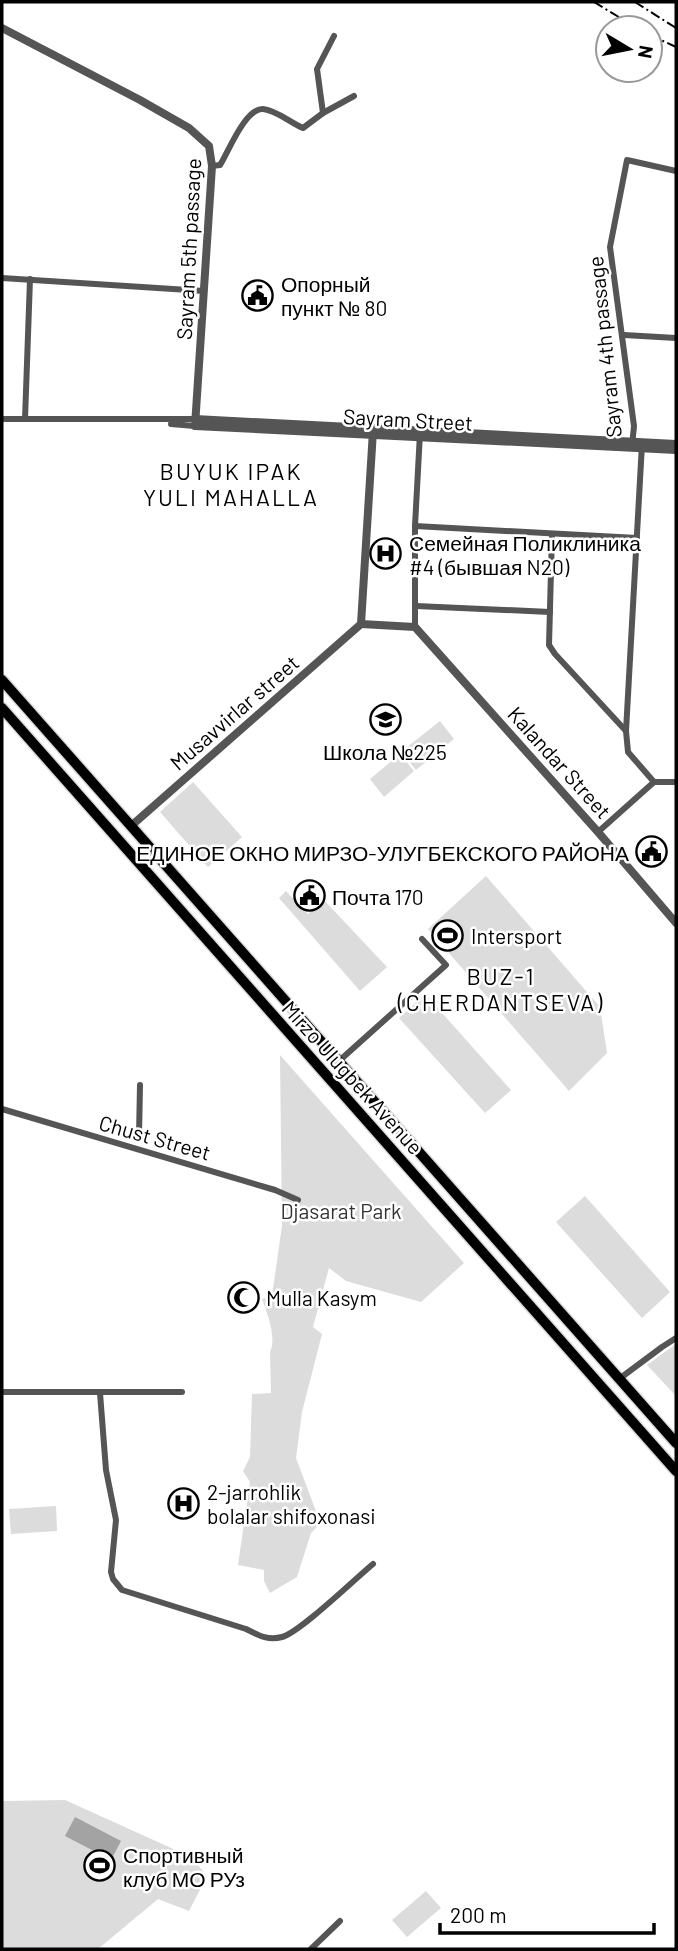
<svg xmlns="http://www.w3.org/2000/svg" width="678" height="1951" font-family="Barlow,sans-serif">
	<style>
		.green { fill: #dcdcdc }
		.water { fill: #a3a3a3 }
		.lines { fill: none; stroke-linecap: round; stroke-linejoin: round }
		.primary-casing { stroke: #dbdbdb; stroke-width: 13 }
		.minor { stroke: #555; stroke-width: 6 }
		.tertiary { stroke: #555; stroke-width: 8 }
		.primary { stroke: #000; stroke-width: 10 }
		.rail { stroke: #000; stroke-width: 2; stroke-dasharray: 10 3.5 2 3.5; stroke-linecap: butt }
		.labels { text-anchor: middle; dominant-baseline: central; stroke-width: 5; stroke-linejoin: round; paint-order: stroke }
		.street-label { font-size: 21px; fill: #000; stroke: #fff }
		.poi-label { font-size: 21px; fill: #000; stroke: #fff; text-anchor: start }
		.park-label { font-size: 21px; fill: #333; stroke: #fff }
		.neighbourhood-label { font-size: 23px; letter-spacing: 2px; fill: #000; stroke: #fff }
	</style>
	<rect width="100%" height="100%" fill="#fff"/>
	<g class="green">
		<path d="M440 721 454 739 416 770 401 752Z"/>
		<path d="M400 754 414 771 384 797 370 779Z"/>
		<path d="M193 782 242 837 208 867 160 812Z"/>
		<path d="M486 876 600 1007 607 1053 569 1091 428 929Z"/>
		<path d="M286 891 308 914 323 899 387 967 360 991 279 898Z"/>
		<path d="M425 994 511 1090 485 1113 399 1018Z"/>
		<path d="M280 1055 464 1263 421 1302 346 1281 329 1268 313 1327 322 1334 302 1412 296 1458 317 1514 316 1528 311 1533 297 1577 270 1593 264 1581V1570L238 1565 250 1482 243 1471 250 1457 252 1394 271 1393 270 1352C277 1337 267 1313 262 1299L272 1296 282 1226Z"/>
		<path d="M585 1196 670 1292 642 1318 556 1222Z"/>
		<path d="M676 1344V1396L647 1365Z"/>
		<path d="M56 1506 57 1531 11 1534 9 1509Z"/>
		<path d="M65 1800 191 1857 207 1876 189 1911 158 1899 98 1949H2V1801Z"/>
		<path d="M426 1891 441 1908 407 1937 392 1920Z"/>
	</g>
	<path class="water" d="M75 1817 121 1841 111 1860 65 1836Z"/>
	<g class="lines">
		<defs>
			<g id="primary">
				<path d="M2 680 676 1443"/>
				<path d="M2 708 676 1471"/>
			</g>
		</defs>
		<use href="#primary" class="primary-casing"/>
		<g class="minor">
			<path d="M323 113 354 96"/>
			<path d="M212 166 220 165C228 153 245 108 263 109 276 110 291 123 303 128L323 113 317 69 334 36"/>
			<path d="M2 278 204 291"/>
			<path d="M624 335 676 338"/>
			<path d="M2 419H195"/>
			<path d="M25 419 30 279"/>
			<path d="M171 424 195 426"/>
			<path d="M642 444 626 731 628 752 654 782"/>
			<path d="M632 446 634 426 610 247 627 160 676 171"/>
			<path d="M415 526 637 538"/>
			<path d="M552 534 549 645 555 654 626 731"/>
			<path d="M416 606 550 612"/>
			<path d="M415 627V526L420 433"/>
			<path d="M654 782H676"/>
			<path d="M598 832 654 782"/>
			<path d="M339 1061 446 965 422 939"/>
			<path d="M2 1109 275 1190 298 1200"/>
			<path d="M139 1135 140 1085"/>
			<path d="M619 1379 662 1347 676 1338"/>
			<path d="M2 1392H182"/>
			<path d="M100 1393 106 1470 116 1520 111 1572 113 1579 122 1590 246 1629C258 1635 268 1641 282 1637 299 1633 356 1578 373 1564"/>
			<path d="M311 1949 340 1921"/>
		</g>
		<g class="tertiary">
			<path d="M2 28 140 100 189 128 209 146 212 166 195 426 676 450"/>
			<path d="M195 419 676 444"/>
			<path d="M361 624 415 627 598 832 676 923"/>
			<path d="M361 624 373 431"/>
			<path d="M131 826 361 624"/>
		</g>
		<use href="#primary" class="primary"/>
		<g class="rail">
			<path d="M594 2 637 28"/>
			<path d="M635 2 676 28"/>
			<path d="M650 35 676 47"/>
		</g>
	</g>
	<defs>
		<symbol id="civic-ring" viewBox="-11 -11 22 22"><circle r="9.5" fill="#fff" stroke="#000" stroke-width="1.5"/><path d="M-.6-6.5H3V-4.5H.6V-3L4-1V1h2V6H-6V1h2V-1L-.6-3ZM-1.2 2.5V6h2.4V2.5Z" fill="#000"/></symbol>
		<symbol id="hospital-ring" viewBox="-11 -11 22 22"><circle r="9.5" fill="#fff" stroke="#000" stroke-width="1.5"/><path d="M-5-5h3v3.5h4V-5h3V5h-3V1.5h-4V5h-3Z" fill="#000"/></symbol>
		<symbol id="school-ring" viewBox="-11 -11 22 22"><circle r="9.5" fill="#fff" stroke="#000" stroke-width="1.5"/><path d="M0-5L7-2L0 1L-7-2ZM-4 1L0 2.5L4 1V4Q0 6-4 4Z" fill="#000"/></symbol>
		<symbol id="stadium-ring" viewBox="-11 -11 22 22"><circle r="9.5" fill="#fff" stroke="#000" stroke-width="1.5"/><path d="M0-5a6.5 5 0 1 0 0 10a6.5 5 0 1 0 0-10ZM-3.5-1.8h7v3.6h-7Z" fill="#000"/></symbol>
		<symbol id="mosque-ring" viewBox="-11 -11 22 22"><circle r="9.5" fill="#fff" stroke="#000" stroke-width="1.5"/><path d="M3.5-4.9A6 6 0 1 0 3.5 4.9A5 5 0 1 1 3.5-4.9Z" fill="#000"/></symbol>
	</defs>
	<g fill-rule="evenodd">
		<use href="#civic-ring" x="240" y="278" width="35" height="35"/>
		<use href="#hospital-ring" x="368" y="536" width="35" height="35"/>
		<use href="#school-ring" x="368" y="702" width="35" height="35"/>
		<use href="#civic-ring" x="634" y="834" width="35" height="35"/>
		<use href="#civic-ring" x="292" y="878" width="35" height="35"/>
		<use href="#stadium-ring" x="430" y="918" width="35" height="35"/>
		<use href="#mosque-ring" x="226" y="1280" width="35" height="35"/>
		<use href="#hospital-ring" x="166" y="1486" width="35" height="35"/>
		<use href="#stadium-ring" x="82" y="1848" width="35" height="35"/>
	</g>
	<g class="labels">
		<g class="street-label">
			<text transform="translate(188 249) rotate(-87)">Sayram 5th passage</text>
			<text transform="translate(604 347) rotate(-96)">Sayram 4th passage</text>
			<text transform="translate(408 419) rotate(3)">Sayram Street</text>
			<text transform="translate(234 712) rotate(-41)">Musavvirlar street</text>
			<text transform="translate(560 762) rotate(48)">Kalandar Street</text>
			<text transform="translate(353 1077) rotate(48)">Mirzo Ulugbek Avenue</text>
			<text transform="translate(155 1137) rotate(16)">Chust Street</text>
		</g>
		<g class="poi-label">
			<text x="281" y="283">Опорный<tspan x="281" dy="24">пункт № 80</tspan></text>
			<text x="409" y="542">Семейная Поликлиника<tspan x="409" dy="24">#4 (бывшая N20)</tspan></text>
			<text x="385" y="751" text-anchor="middle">Школа №225</text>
			<text x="629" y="852" text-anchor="end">ЕДИНОЕ ОКНО МИРЗО-УЛУГБЕКСКОГО РАЙОНА</text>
			<text x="332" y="896">Почта 170</text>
			<text x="471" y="935">Intersport</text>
			<text x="266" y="1297">Mulla Kasym</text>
			<text x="207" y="1491">2-jarrohlik<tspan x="207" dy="24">bolalar shifoxonasi</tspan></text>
			<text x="123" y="1854">Спортивный<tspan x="123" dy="24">клуб МО РУз</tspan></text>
		</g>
		<g class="park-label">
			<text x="341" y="1210">Djasarat Park</text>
		</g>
		<g class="neighbourhood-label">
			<text x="231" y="471">BUYUK IPAK<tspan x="231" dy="26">YULI MAHALLA</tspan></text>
			<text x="501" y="976">BUZ-1<tspan x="501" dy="26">(CHERDANTSEVA)</tspan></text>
		</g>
	</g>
	<rect width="678" height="1951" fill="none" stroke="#000000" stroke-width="7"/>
	<g transform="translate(629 49) rotate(100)"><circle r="33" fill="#ffffff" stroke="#999999" stroke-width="2"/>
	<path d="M0-5L12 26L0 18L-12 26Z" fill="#000000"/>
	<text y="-10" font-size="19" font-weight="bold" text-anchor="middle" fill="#000000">N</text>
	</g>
	<path d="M440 1923v10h214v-10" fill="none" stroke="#000000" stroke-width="3.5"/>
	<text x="450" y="1923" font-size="21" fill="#000000" stroke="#ffffff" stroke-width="5" paint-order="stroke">200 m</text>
</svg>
